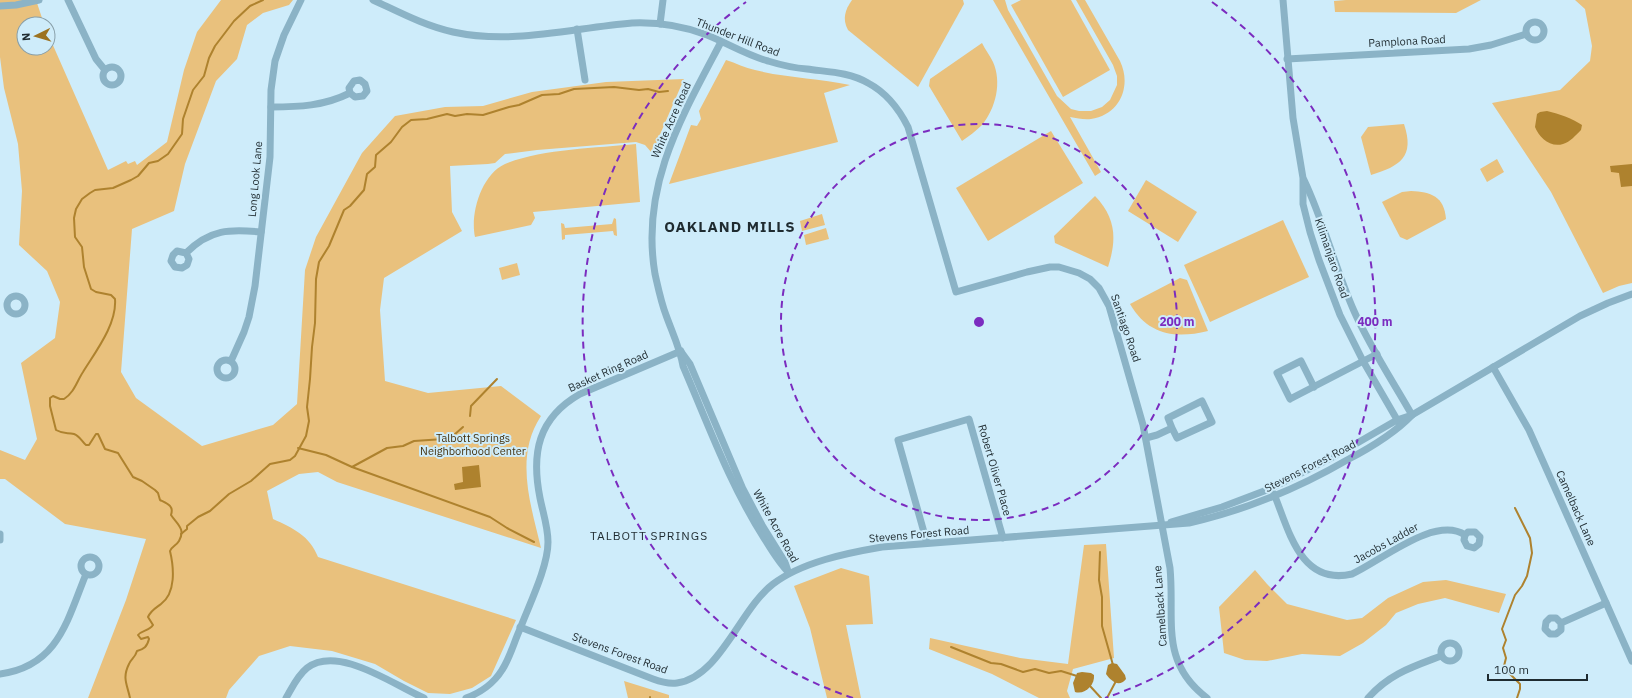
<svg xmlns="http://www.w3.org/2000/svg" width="1632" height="698" font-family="'IBM Plex Sans',sans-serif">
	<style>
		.green { fill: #e9c17d }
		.water { fill: #ae822e }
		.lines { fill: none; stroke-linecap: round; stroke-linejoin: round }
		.stream { stroke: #ae822e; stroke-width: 2 }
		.minor { stroke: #8bb3c6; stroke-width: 7 }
		.ring { fill: none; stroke: #7b2cbf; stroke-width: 2; stroke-dasharray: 7 5 }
		.labels { text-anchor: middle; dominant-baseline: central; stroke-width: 4; stroke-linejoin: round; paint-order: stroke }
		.street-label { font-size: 11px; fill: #1f2b30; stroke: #ceecfa }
		.park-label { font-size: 11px; fill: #45320f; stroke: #ceecfa }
		.neighbourhood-label { font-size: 12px; letter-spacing: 1px; fill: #1f2b30; stroke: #ceecfa }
		.district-label { font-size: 15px; font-weight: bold; letter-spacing: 1px; fill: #1f2b30; stroke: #ceecfa }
		.centre { fill: #7b2cbf; stroke: #ceecfa; stroke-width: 2 }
		.ring-label { font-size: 12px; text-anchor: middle; font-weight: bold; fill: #7b2cbf; stroke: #ceecfa; stroke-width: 4; stroke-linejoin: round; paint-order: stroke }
	</style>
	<rect width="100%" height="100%" fill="#ceecfa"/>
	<g class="green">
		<path d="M0 0H36L44 24H24V48H48V34L108 170 126 161 128 164 135 161 137 165 167 142 184 70 197 32 221 0H293L289 5 263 13 247 25 237 59 216 81 185 164 174 211 132 229 121 372 136 398 202 446 273 425 297 404 305 270 316 237 362 153 395 116 445 107 483 106 532 92 606 82 684 79 652 153 645 145 636 142 537 150 505 154 495 163 488 164 450 166 452 212 462 231 384 278 380 310 385 381 428 393 501 386 541 416C514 457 531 505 541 548L337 482 318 472 299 474 267 491 273 519C293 528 310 536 318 557L516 620 491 676 472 688 450 694 428 693 404 681 375 664 332 651 290 646 259 656 229 690 226 698H88L126 600 146 539 65 524 5 479H0V450L25 460 37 439 21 363 55 338 60 302 47 271 19 245 22 191 18 144 4 88 0 57Z"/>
		<path d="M852 0H963L964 4 918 87 848 30C842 19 845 10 852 0Z"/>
		<path d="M993 0H1005L1008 10 1057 96 1071 109 1079 111H1091L1102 107 1110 100 1117 85V76L1113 65 1076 0H1085L1120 61C1132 86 1120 115 1091 119 1084 120 1077 118 1070 117L1101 172 1095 176Z"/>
		<path d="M1021 0H1071L1110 70 1063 97 1011 5Z"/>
		<path d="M1346 0H1481L1456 13 1335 12 1334 1Z"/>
		<path d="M1575 0H1632V283L1619 286 1603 293 1551 192 1492 103 1560 90 1590 61 1592 46 1585 9Z"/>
		<path d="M982 43C985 49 990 56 993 62 1002 82 996 108 982 125 976 131 969 136 962 141L929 86 930 79Z"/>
		<path d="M726 60C736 63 745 68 755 70 786 78 819 78 850 85L824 93 838 142 669 184 691 125 697 126 701 119 699 111Z"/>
		<path d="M1404 124C1415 157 1400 166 1371 175L1361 137 1368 127Z"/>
		<path d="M1051 131 1083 183 988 241 956 188Z"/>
		<path d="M636 144 640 202 533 212 535 218 531 225 475 237C470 214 481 175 505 164 541 149 596 148 636 144Z"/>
		<path d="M1497 159 1504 172 1487 182 1480 169Z"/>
		<path d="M1146 180 1197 212 1178 242 1128 211Z"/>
		<path d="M1411 191C1431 192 1444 196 1446 219L1407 240 1400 237 1382 202 1402 192Z"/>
		<path d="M1095 196C1116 218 1117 239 1108 267L1055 243 1054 236Z"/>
		<path d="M822 214 825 225 802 231 800 221Z"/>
		<path d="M614 218 616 219 617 236 614 235 613 231 565 235V239L562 240 561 223 564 224 565 228 612 224Z"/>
		<path d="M1283 220 1309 277 1210 322 1184 265Z"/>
		<path d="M826 228 829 239 806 245 804 235Z"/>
		<path d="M517 263 520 275 502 280 499 268Z"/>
		<path d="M1180 278 1187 280 1208 331C1175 339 1148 335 1130 304Z"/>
		<path d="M1106 544 1114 658 1073 669 1067 691 1070 698H1039L992 674 929 649 930 638 1020 658 1068 664 1084 545Z"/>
		<path d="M841 568 869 576 873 624 846 625 861 698H827L810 628 794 586Z"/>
		<path d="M1255 570 1267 584 1287 604 1347 620 1362 618 1388 598 1423 582 1446 580 1506 594 1499 613 1445 598 1418 604 1396 613 1386 625 1363 643 1340 656 1302 654 1267 661 1245 660 1224 653 1219 607Z"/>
		<path d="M624 681 669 695V698H628Z"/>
	</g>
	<g class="water">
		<path d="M1547 111C1560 114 1571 118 1582 125L1581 130C1576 135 1570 142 1563 144 1550 148 1539 137 1535 127L1537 114 1540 112Z"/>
		<path d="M1632 164V186L1621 187 1619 173 1611 172 1610 166Z"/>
		<path d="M479 465 481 487 455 490 454 484 463 482 462 467Z"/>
		<path d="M1112 663 1117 664 1125 675 1126 679C1119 688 1111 681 1106 674L1108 665Z"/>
		<path d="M1082 672 1091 673 1094 675C1095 685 1085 695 1075 692L1073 683 1077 673Z"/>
	</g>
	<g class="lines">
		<g class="stream">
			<path d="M470 416 471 406 497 379"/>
			<path d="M298 448 326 455 352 467 490 517 507 528 534 542"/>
			<path d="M352 467 387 448 403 446 414 441 444 439 454 435 463 427"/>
			<path d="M1515 508 1530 538 1532 553 1527 576 1522 586 1515 595 1502 629 1506 640 1503 648 1506 658 1504 666 1507 671 1520 684V689L1517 698"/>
			<path d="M181 534 187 529V526L198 517 210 511 229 494 251 481 270 464 290 460 295 456 306 436 309 421 307 407 310 379 312 347 315 323 316 279 319 262 329 246 344 210 350 206 364 190 367 174 375 167 376 155 391 142 402 127 411 120 427 119 447 114 455 116 467 114 483 115 509 107 519 105 542 95 559 94 574 89 614 87 639 90 648 89 659 92 668 91"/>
			<path d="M1100 552 1099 580 1102 597V626L1113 665"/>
			<path d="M951 647 991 663 1001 664 1023 672 1035 669 1049 673 1061 671 1077 676"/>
			<path d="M1090 686 1101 698"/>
			<path d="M130 698C127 684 122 678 129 664 131 659 135 658 137 651 144 649 147 647 149 639L148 637 141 639 138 635C142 630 149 631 153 625L148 617C151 610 156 608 161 604 176 593 174 568 170 551 172 546 176 546 179 541 186 529 177 524 171 515 174 506 168 504 160 500L158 493 155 490 142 481 133 477 118 453 105 449 98 434H96L89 445H86C82 442 80 436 74 434 67 432 65 435 56 430L50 406V398L53 396 60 399H64C74 393 77 381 83 372 96 351 117 324 115 299L111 295 96 292 91 289 84 267 82 247 75 237 74 218 76 209 82 199 90 193 95 190 113 188 131 180 138 176 149 163 158 161 168 154 182 134 183 119 193 90 204 76 209 58 215 46 234 21 250 6 263 0"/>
			<path d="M650 698V697"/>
			<path d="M1107 698 1116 681"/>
		</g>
		<g class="minor">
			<path d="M68 0 96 59 105 70"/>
			<path d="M373 0C399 12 425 26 453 32 513 45 572 28 632 23 657 22 683 26 707 35 727 43 746 55 768 61 781 65 794 68 807 69 828 72 849 72 868 83 887 93 899 109 908 127L956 292 1027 272 1050 267H1059L1079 273 1090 279 1099 288 1109 306 1143 425 1170 568C1175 619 1159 662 1207 698"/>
			<path d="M1283 0 1293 118 1303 178V204L1310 232 1319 260 1340 315 1363 361 1399 423"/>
			<path d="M0 6 16 5 39 0"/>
			<circle cx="1535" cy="31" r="9"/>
			<path d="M660 24 663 0"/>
			<path d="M577 29 585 80"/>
			<path d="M721 42C682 116 640 186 655 274 658 287 661 302 666 315 672 332 680 348 683 366 708 424 730 485 764 538 772 551 779 563 789 573"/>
			<path d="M1287 59 1469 49 1491 45 1526 34"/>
			<circle cx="112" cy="76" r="9"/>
			<path d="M271 107C299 107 324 106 350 93L349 88 354 81 360 80 365 84 367 91 363 96 355 97 350 93"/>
			<path d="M1304 180C1324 222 1335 268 1354 311 1370 347 1392 380 1412 415"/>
			<path d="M186 253 177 251 173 255 171 261 175 267 182 268 187 265 189 259 186 253C210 229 230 229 261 232"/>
			<circle cx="16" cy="305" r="9"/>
			<path d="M682 353 690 364 743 489 762 525 785 562 788 571"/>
			<circle cx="226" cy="369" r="9"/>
			<path d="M231 361 244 332 249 317 255 286 270 157 271 90 275 61 284 35 301 0"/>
			<path d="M1493 367 1529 430 1632 661"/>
			<path d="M1314 387 1301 361 1277 373 1290 399 1377 354"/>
			<path d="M1146 438 1157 435 1172 428 1168 418 1202 401 1212 422 1177 438 1172 428"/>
			<path d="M1274 494C1289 530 1300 586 1352 574 1381 561 1435 515 1465 535L1468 532H1475L1480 537 1479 544 1474 548 1467 546 1464 540 1465 535"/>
			<path d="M1171 522 1222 507 1272 488 1333 457 1397 420 1412 415 1580 316 1608 303 1632 294"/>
			<path d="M0 534V540"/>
			<path d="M927 543 898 440 969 419 1003 538"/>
			<circle cx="90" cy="566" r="9"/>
			<path d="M1561 623 1556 618H1550L1546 622 1545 629 1550 634H1556L1561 630V623L1606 603"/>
			<path d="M520 627 653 679C661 682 669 684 677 683 720 677 740 609 773 584 802 562 847 553 882 547L1189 523C1246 510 1297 489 1347 460 1370 448 1394 434 1412 415"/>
			<circle cx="1450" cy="652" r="9"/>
			<path d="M0 674C58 666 67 621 86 574"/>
			<path d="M286 698C292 688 297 676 307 668 338 644 395 686 424 698"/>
			<path d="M466 698C480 693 494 683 502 670 510 658 514 642 520 629 529 605 548 567 548 542 548 527 543 513 540 498 531 453 538 418 580 394L681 351"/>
			<path d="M1368 698C1389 674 1412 667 1441 656"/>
		</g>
	</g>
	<g class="ring">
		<circle cx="979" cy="322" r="198"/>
		<path d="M853 698A396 396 0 0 1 746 2M1212 2A396 396 0 0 1 1105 698"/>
	</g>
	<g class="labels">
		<g class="street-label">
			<text transform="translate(738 37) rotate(21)">Thunder Hill Road</text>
			<text transform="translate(1407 41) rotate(-3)">Pamplona Road</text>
			<text transform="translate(671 120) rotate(-66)">White Acre Road</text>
			<text transform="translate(255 179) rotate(-85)">Long Look Lane</text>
			<text transform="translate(1332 258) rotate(71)">Kilimanjaro Road</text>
			<text transform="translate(1126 328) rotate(71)">Santiago Road</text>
			<text transform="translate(608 371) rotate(-24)">Basket Ring Road</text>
			<text transform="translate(1310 466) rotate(-27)">Stevens Forest Road</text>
			<text transform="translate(995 470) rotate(74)">Robert Oliver Place</text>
			<text transform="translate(1576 508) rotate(66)">Camelback Lane</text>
			<text transform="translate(776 526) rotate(61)">White Acre Road</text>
			<text transform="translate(919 534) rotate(-5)">Stevens Forest Road</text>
			<text transform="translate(1386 543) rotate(-29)">Jacobs Ladder</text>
			<text transform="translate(1160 606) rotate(-94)">Camelback Lane</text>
			<text transform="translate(620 653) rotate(20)">Stevens Forest Road</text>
		</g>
		<g class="park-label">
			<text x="473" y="438">Talbott Springs<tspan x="473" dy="13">Neighborhood Center</tspan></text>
		</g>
		<g class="neighbourhood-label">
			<text x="649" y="535">TALBOTT SPRINGS</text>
		</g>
		<g class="district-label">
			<text x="730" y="226">OAKLAND MILLS</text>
		</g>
	</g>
	<circle cx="979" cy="322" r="6" class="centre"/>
	<g class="ring-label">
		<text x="1177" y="326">200 m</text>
		<text x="1375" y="326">400 m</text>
	</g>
	<g transform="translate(36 36) rotate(265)"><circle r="19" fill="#ceecfa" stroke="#889fa9"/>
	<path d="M0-3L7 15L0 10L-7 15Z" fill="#9c7321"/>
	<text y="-6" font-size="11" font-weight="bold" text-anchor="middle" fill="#1f2b30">N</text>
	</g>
	<path d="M1488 674v6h99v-6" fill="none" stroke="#1f2b30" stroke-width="2"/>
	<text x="1494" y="674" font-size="12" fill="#1f2b30" stroke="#ceecfa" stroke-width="3" paint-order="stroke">100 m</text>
</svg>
